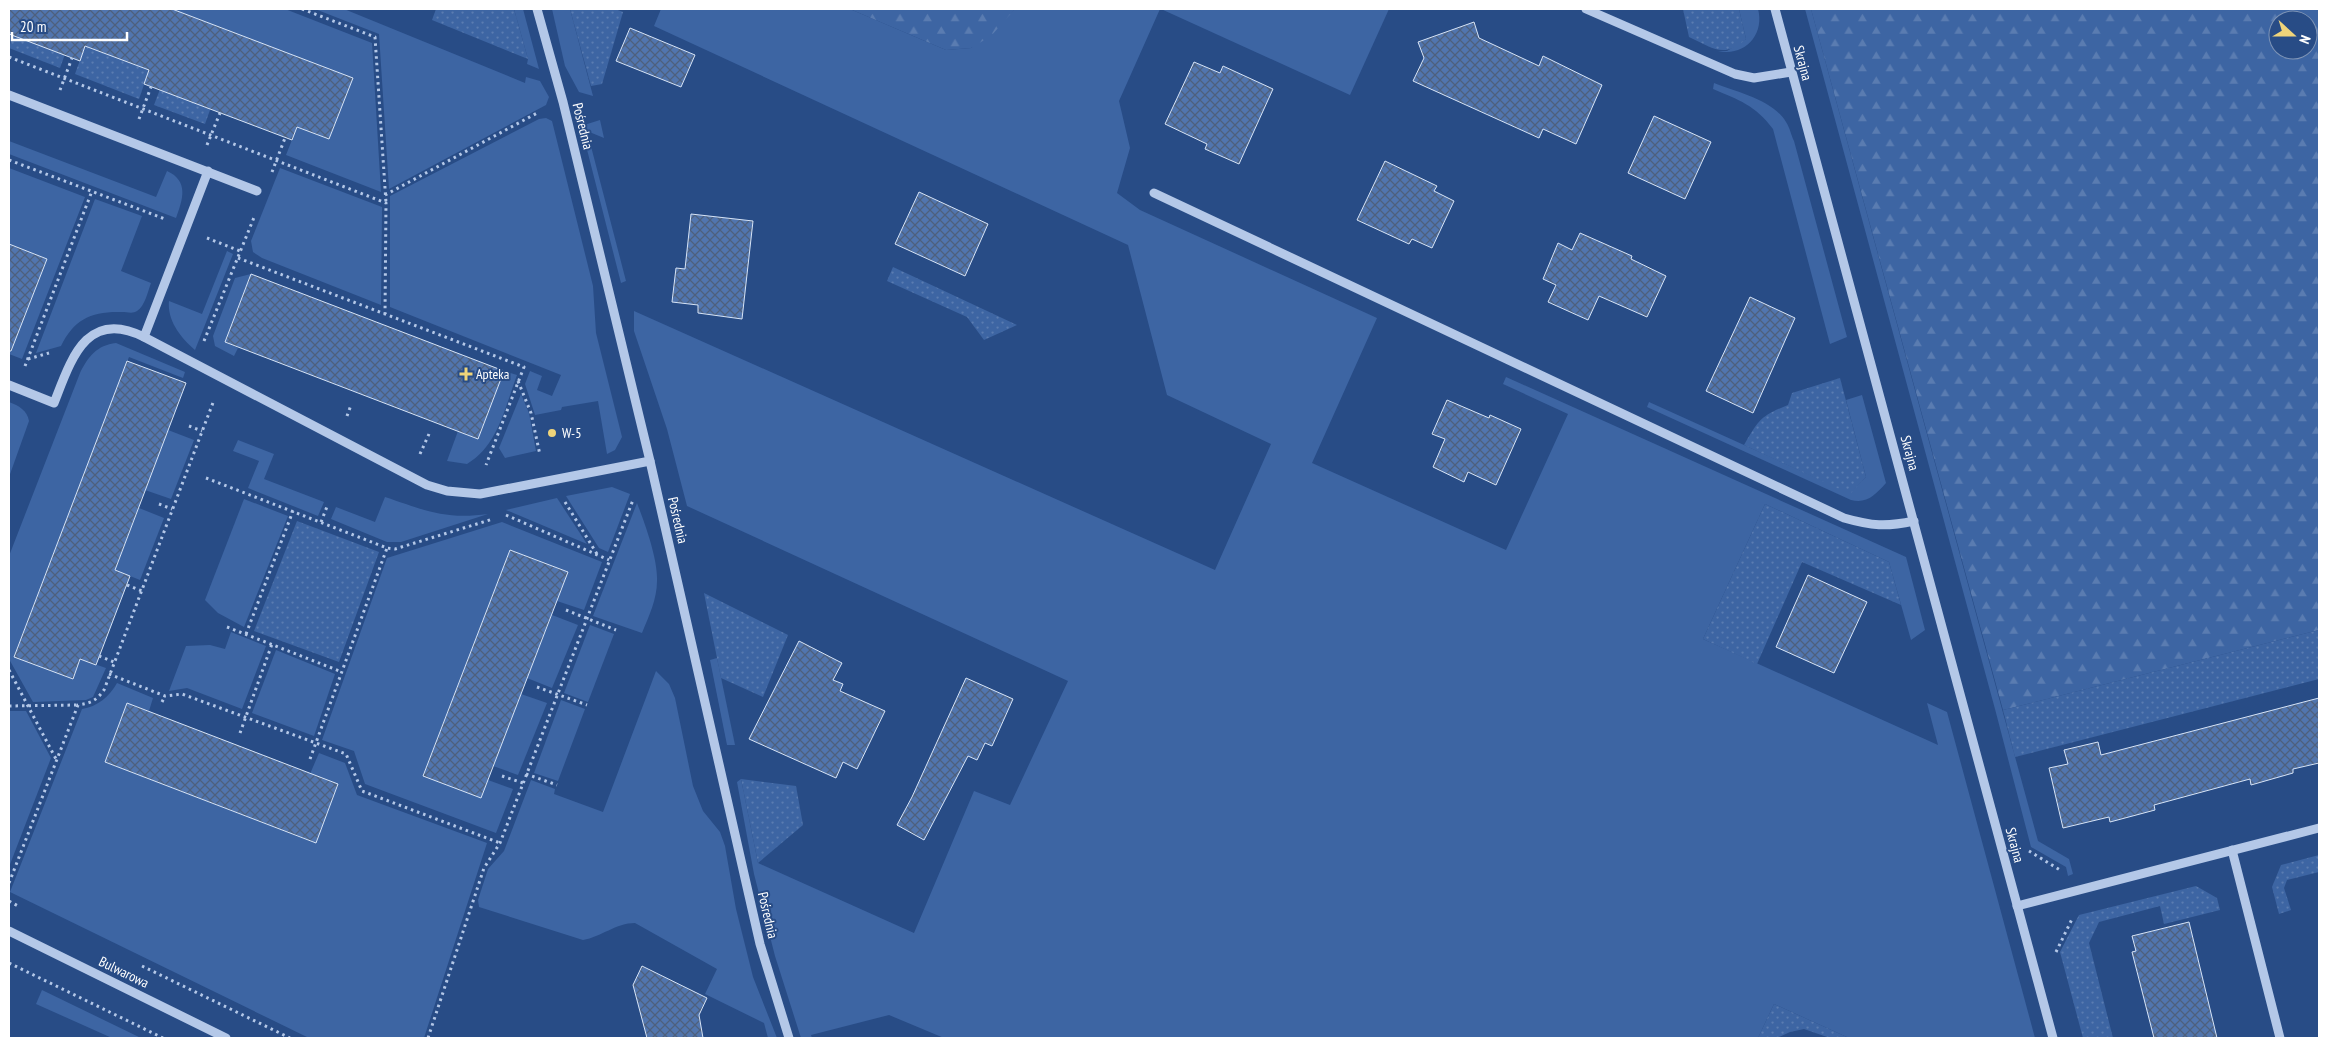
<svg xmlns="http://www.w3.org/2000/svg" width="2328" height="1047" font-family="'PT Sans Narrow',sans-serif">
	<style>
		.grass { fill: #3d65a3 }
		.forest { fill: url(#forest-firs); fill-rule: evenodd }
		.park { fill: url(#park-dots) }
		.building { fill: url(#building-cross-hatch); stroke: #d7e4f6 }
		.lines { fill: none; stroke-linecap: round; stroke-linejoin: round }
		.path { stroke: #b4c8e8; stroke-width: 3; stroke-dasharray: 2.5 4; stroke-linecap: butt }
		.minor { stroke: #b4c8e8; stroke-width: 9 }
		.poi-dot { fill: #efd47a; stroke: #284c86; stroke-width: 2 }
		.labels { text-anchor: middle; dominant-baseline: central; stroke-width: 4; stroke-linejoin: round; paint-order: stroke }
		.street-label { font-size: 14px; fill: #fff; stroke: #284c86 }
		.poi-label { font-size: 14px; fill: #fff; stroke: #284c86; text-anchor: start }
	</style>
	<defs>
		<pattern id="forest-firs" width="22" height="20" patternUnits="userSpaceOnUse" patternTransform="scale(1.25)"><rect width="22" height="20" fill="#3d65a3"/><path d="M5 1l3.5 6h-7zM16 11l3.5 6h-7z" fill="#5a7cb1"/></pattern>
		<pattern id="park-dots" width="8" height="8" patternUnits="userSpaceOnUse" patternTransform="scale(1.25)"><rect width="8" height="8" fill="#3d65a3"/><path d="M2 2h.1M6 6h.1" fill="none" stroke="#5a7cb1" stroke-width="1.8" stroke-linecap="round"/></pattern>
		<pattern id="building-cross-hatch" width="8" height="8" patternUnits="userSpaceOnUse" patternTransform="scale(1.25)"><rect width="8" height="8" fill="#5175ae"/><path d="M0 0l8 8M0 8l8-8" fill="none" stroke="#4e607d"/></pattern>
	</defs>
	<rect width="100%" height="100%" fill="#284c86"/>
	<g class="grass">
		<path d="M172 9H285L372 43 381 192 286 155 297 127 329 139 352 78Z"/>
		<path d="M315 9H344L525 83 526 77 540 81 549 97 546 105 389 189 379 34Z"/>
		<path d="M514 9H523L539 69 527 64 528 59Z"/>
		<path d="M552 9H570L593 96 579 92 565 66Z"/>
		<path d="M661 9H850L946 50 971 48 1015 9H1160L1119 101 1130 148 1117 193 1140 210 1377 318 1312 463 1506 550 1568 414 1503 384 1506 377 1906 557 1925 630 1911 640 1889 562 1765 504 1703 639 1938 745 1927 703 1947 712 2035 1038H1849L1774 1004 1758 1038H944L889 1015 811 1035 812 1038H801L775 956 754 874 737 782 741 779 758 863 914 933 974 791 1010 805 1068 681 687 506 667 429 634 331V311L1215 570 1271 444 1167 395 1128 245 654 26Z"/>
		<path d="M1161 9H1389L1350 95Z"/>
		<path d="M1739 9H1758C1765 35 1744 57 1718 51H1727L1746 39Z"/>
		<path d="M1805 9H1811L2038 841 2069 859 2073 874 2068 876 2066 867 2031 847 1995 709Z"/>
		<path d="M1714 83C1737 92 1773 100 1786 122 1790 128 1791 135 1794 141L1847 337 1830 344 1773 129C1755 105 1739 100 1713 89Z"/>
		<path d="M546 118 552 121 593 286 596 333 622 437 615 450 607 454 598 401 562 407 561 410 535 415 525 384 530 371 542 376 537 390 552 396 561 375 390 307V196L539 119Z"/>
		<path d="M600 120 604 138 587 131 626 281 621 283 581 126Z"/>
		<path d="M9 141 156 197 167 171C189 181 183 199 176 218L9 154Z"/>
		<path d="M9 168 85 197 22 359 9 354V313L24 318 47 259 9 244Z"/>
		<path d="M280 168 382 207 381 305 262 258 253 252 251 241Z"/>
		<path d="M95 199 142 216 121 271 151 283C148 291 145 306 137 311 133 314 127 312 122 312 92 311 74 319 61 346L36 353Z"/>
		<path d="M227 251 233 254 195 350C181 338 167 321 169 301L202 314Z"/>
		<path d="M251 274 225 342 238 348 234 356 215 346 213 336 235 278Z"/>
		<path d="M116 343 185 372 183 378 129 357 14 656 73 679 80 659 106 668 93 697 86 700 33 702 9 659V556L80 373C88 357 97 345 116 343Z"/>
		<path d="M504 371 517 375C505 407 498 446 467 464L447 461 458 431 478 439Z"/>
		<path d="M521 394 529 413 536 451 505 458 499 448Z"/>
		<path d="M1862 395 1886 483C1875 495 1867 504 1851 500L1647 407 1649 402 1850 493 1866 477 1846 400Z"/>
		<path d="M9 402C19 406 27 410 29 421L9 477Z"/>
		<path d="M168 430 194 440 171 499 145 490Z"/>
		<path d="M238 440 274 454 264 479 324 502 318 516 248 488 259 461 233 451Z"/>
		<path d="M612 487 630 494 608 552 599 548 566 496Z"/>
		<path d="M385 497C424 510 445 520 488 514L401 542H387L331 519 336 507 375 522Z"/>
		<path d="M557 498 587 544 506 510Z"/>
		<path d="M244 499 288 516 244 627 218 613 205 600Z"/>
		<path d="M637 503C645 524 658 559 657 581 657 599 649 616 642 633L593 616Z"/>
		<path d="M139 508 164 518 140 580 115 570Z"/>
		<path d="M502 522 602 562 584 610 557 601 568 572 510 550 423 775 488 780 513 789 496 833 365 784 354 751 322 740 387 558Z"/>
		<path d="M552 615 578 625 552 688 527 678Z"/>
		<path d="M590 625 614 634 588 702 564 693Z"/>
		<path d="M231 632 266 646 242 709 187 688 169 691 186 646 210 645 225 649Z"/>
		<path d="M276 650 335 674 314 736 252 713Z"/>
		<path d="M717 658 735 745H727L710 660Z"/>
		<path d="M656 671 669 684 675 698 693 786 703 811 720 832 725 846 736 909 753 977 777 1038H768L764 1023 705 994 717 969 635 923C616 923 601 937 583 940L479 907 478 900 488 869 504 851 531 780 555 789 554 794 603 812Z"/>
		<path d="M117 683 153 698 149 711 127 703 105 762 315 843 338 785 310 774 319 753 345 763 357 795 487 843 424 1038H309L10 892 82 709C97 707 110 696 117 683Z"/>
		<path d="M521 694 547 703 518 775 493 766Z"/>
		<path d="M561 700 585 709 558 781 534 773Z"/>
		<path d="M9 711H26L51 758 9 867Z"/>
		<path d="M42 990 141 1038H112L36 1004Z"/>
	</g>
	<g class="forest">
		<path d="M850 9H1015L991 36 971 48 946 50Z"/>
		<path d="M1811 9H2319V630L2003 710ZM2278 20H2308V50H2278Z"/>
	</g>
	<g class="park">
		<path d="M436 9H514L528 59 432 20Z"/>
		<path d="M570 9H615L623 12 602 84 591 86Z"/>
		<path d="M1683 9H1739L1746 39C1724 59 1713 48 1689 37Z"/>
		<path d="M17 20 70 40 60 68 9 48Z"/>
		<path d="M85 46 149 70 139 99 75 74Z"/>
		<path d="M165 76 215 96 205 124 154 105Z"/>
		<path d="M893 267 1017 325 984 340 967 317 887 281Z"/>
		<path d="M1840 378 1866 477 1850 494 1744 445C1759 420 1760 416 1788 405L1792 393Z"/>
		<path d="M1765 504 1889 562 1901 605 1802 562 1757 664 1703 639Z"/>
		<path d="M297 521 379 552 339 662 254 631Z"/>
		<path d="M704 593 788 635 763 697 721 678Z"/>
		<path d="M2319 630V679L2015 757 2003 710Z"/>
		<path d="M741 779 796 786 803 825 758 863Z"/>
		<path d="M2319 855V872L2287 880 2284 888 2291 910 2279 914 2272 887 2281 865Z"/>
		<path d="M2196 886 2217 898 2220 910 2164 924 2160 906 2099 922 2089 943 2113 1038H2083L2060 952 2079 915Z"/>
		<path d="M1774 1004 1849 1038H1830L1804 1029 1790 1032 1777 1038H1758Z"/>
	</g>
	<g class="building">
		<path d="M9 9H172L353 78 329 139 297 127 292 140 144 84 149 70 85 46 80 61 9 34Z"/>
		<path d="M1474 22 1479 38 1539 66 1543 56 1602 85 1576 144 1543 129 1539 138 1413 81 1424 58 1418 42Z"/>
		<path d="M630 28 695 55 681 87 616 61Z"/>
		<path d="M1194 62 1220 73 1223 66 1273 89 1239 164 1205 149 1207 144 1165 124Z"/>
		<path d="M1654 116 1711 142 1685 199 1628 173Z"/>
		<path d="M1385 161 1437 186 1434 191 1454 201 1432 248 1412 239 1409 244 1357 220Z"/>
		<path d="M919 192 988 224 965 276 895 244Z"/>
		<path d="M691 214 753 221 742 319 698 313V305L672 302 676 268 685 269Z"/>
		<path d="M1580 233 1632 256 1631 259 1666 276 1647 317 1599 296 1588 320 1548 302 1556 285 1543 279 1558 243 1572 250Z"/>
		<path d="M9 244 47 259 11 351H9Z"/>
		<path d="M251 274 504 371 478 439 225 342Z"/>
		<path d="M1750 297 1795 318 1753 413 1706 391Z"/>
		<path d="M127 361 186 383 115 570 130 576 96 665 80 659 73 679 14 657Z"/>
		<path d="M1447 400 1489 418 1490 415 1521 429 1496 485 1468 472 1464 482 1433 467 1445 439 1432 434Z"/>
		<path d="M510 550 568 572 481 798 423 776Z"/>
		<path d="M1808 575 1867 602 1834 673 1776 647Z"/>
		<path d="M799 641 842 663 833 680 843 684 840 691 885 711 857 769 843 762 836 778 749 739Z"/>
		<path d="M966 678 1013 699 992 746 985 743 977 760 968 756 924 840 897 825 912 797Z"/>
		<path d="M2319 698V763L2293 769V773L2251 785 2250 779 2154 805 2155 810 2110 822 2109 817 2063 828 2049 768 2068 764 2064 750 2098 742 2101 755Z"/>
		<path d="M127 703 338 784 316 843 105 762Z"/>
		<path d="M2189 922 2217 1038H2154L2132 952 2136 951 2132 936Z"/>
		<path d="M642 966 707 998 699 1015 703 1038H647L633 985Z"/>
	</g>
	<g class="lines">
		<g class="path">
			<path d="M302 9 375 37 386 203"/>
			<path d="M9 57 386 203 385 314"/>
			<path d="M60 90 72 58"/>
			<path d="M139 119 151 87"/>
			<path d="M207 145 220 113"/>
			<path d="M9 160 165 219"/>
			<path d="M272 172 285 138"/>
			<path d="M385 195 539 112"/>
			<path d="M207 238 240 251"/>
			<path d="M238 258 524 367 486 465"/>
			<path d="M204 341 255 215"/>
			<path d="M28 359 49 353"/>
			<path d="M25 366 92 191"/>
			<path d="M518 381 531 413 540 455"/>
			<path d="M347 416 351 405"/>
			<path d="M189 426 202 431"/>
			<path d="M420 454 429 434"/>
			<path d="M206 478 387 548 395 549 493 519"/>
			<path d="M565 502 597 554"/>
			<path d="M159 504 172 509"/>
			<path d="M506 515 609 560"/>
			<path d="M321 522 328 504"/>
			<path d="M127 585 142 591"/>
			<path d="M566 610 616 630"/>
			<path d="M227 627 342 672"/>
			<path d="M246 634 293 511"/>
			<path d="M99 656 114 662"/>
			<path d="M9 670 56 759"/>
			<path d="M109 674 165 696 182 694 346 754 362 791 500 843"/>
			<path d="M537 687 587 705"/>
			<path d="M162 702 165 696"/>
			<path d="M9 706 78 705"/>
			<path d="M240 733 272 644"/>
			<path d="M310 759 387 548"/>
			<path d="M526 774 557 785"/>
			<path d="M502 776 523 783"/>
			<path d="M2029 851 2060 870"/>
			<path d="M9 883 78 705C91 703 96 701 104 690L214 400"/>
			<path d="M9 901 18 906"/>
			<path d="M2056 952 2073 917"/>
			<path d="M9 963 163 1038"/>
			<path d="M142 966 290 1038"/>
			<path d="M428 1038 484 868 500 843 633 500"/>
		</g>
		<g class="minor">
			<path d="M537 9 563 102 650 461 760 944 789 1038"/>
			<path d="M1586 9 1735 74 1754 78 1791 72"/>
			<path d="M1775 9 2053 1038"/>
			<path d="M9 95 257 191"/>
			<path d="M1154 193 1844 518C1872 526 1886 527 1914 521"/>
			<path d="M144 337 427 485 447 491 480 494 650 461"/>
			<path d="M9 385 54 403C71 360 86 308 144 337L208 171"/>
			<path d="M2232 850 2280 1038"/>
			<path d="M2017 906 2319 828"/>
			<path d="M9 931 226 1038"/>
		</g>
	</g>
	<g class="poi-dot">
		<path d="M463.5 366.5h5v5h5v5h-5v5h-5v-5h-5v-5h5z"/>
		<circle cx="552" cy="433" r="5"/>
	</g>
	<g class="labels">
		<g class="street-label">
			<text transform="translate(1803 63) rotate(75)">Skrajna</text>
			<text transform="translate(583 126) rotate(76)">Pośrednia</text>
			<text transform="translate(1910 453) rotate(75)">Skrajna</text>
			<text transform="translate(678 520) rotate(77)">Pośrednia</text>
			<text transform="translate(2015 845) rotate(75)">Skrajna</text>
			<text transform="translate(768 915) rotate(77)">Pośrednia</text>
			<text transform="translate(124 972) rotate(26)">Bulwarowa</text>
		</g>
		<g class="poi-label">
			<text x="476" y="374">Apteka</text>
			<text x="562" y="433">W-5</text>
		</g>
	</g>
	<rect width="2328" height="1047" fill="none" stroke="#ffffff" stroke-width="20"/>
	<g transform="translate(2293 35) rotate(111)"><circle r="24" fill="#284c86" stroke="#7e94b6"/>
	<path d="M0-4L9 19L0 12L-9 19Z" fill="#efd47a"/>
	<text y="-8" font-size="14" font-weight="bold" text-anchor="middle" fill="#ffffff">N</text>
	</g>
	<path d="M12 32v8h115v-8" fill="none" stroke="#ffffff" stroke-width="2.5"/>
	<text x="20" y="32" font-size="15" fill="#ffffff" stroke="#284c86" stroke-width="4" paint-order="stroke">20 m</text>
</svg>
